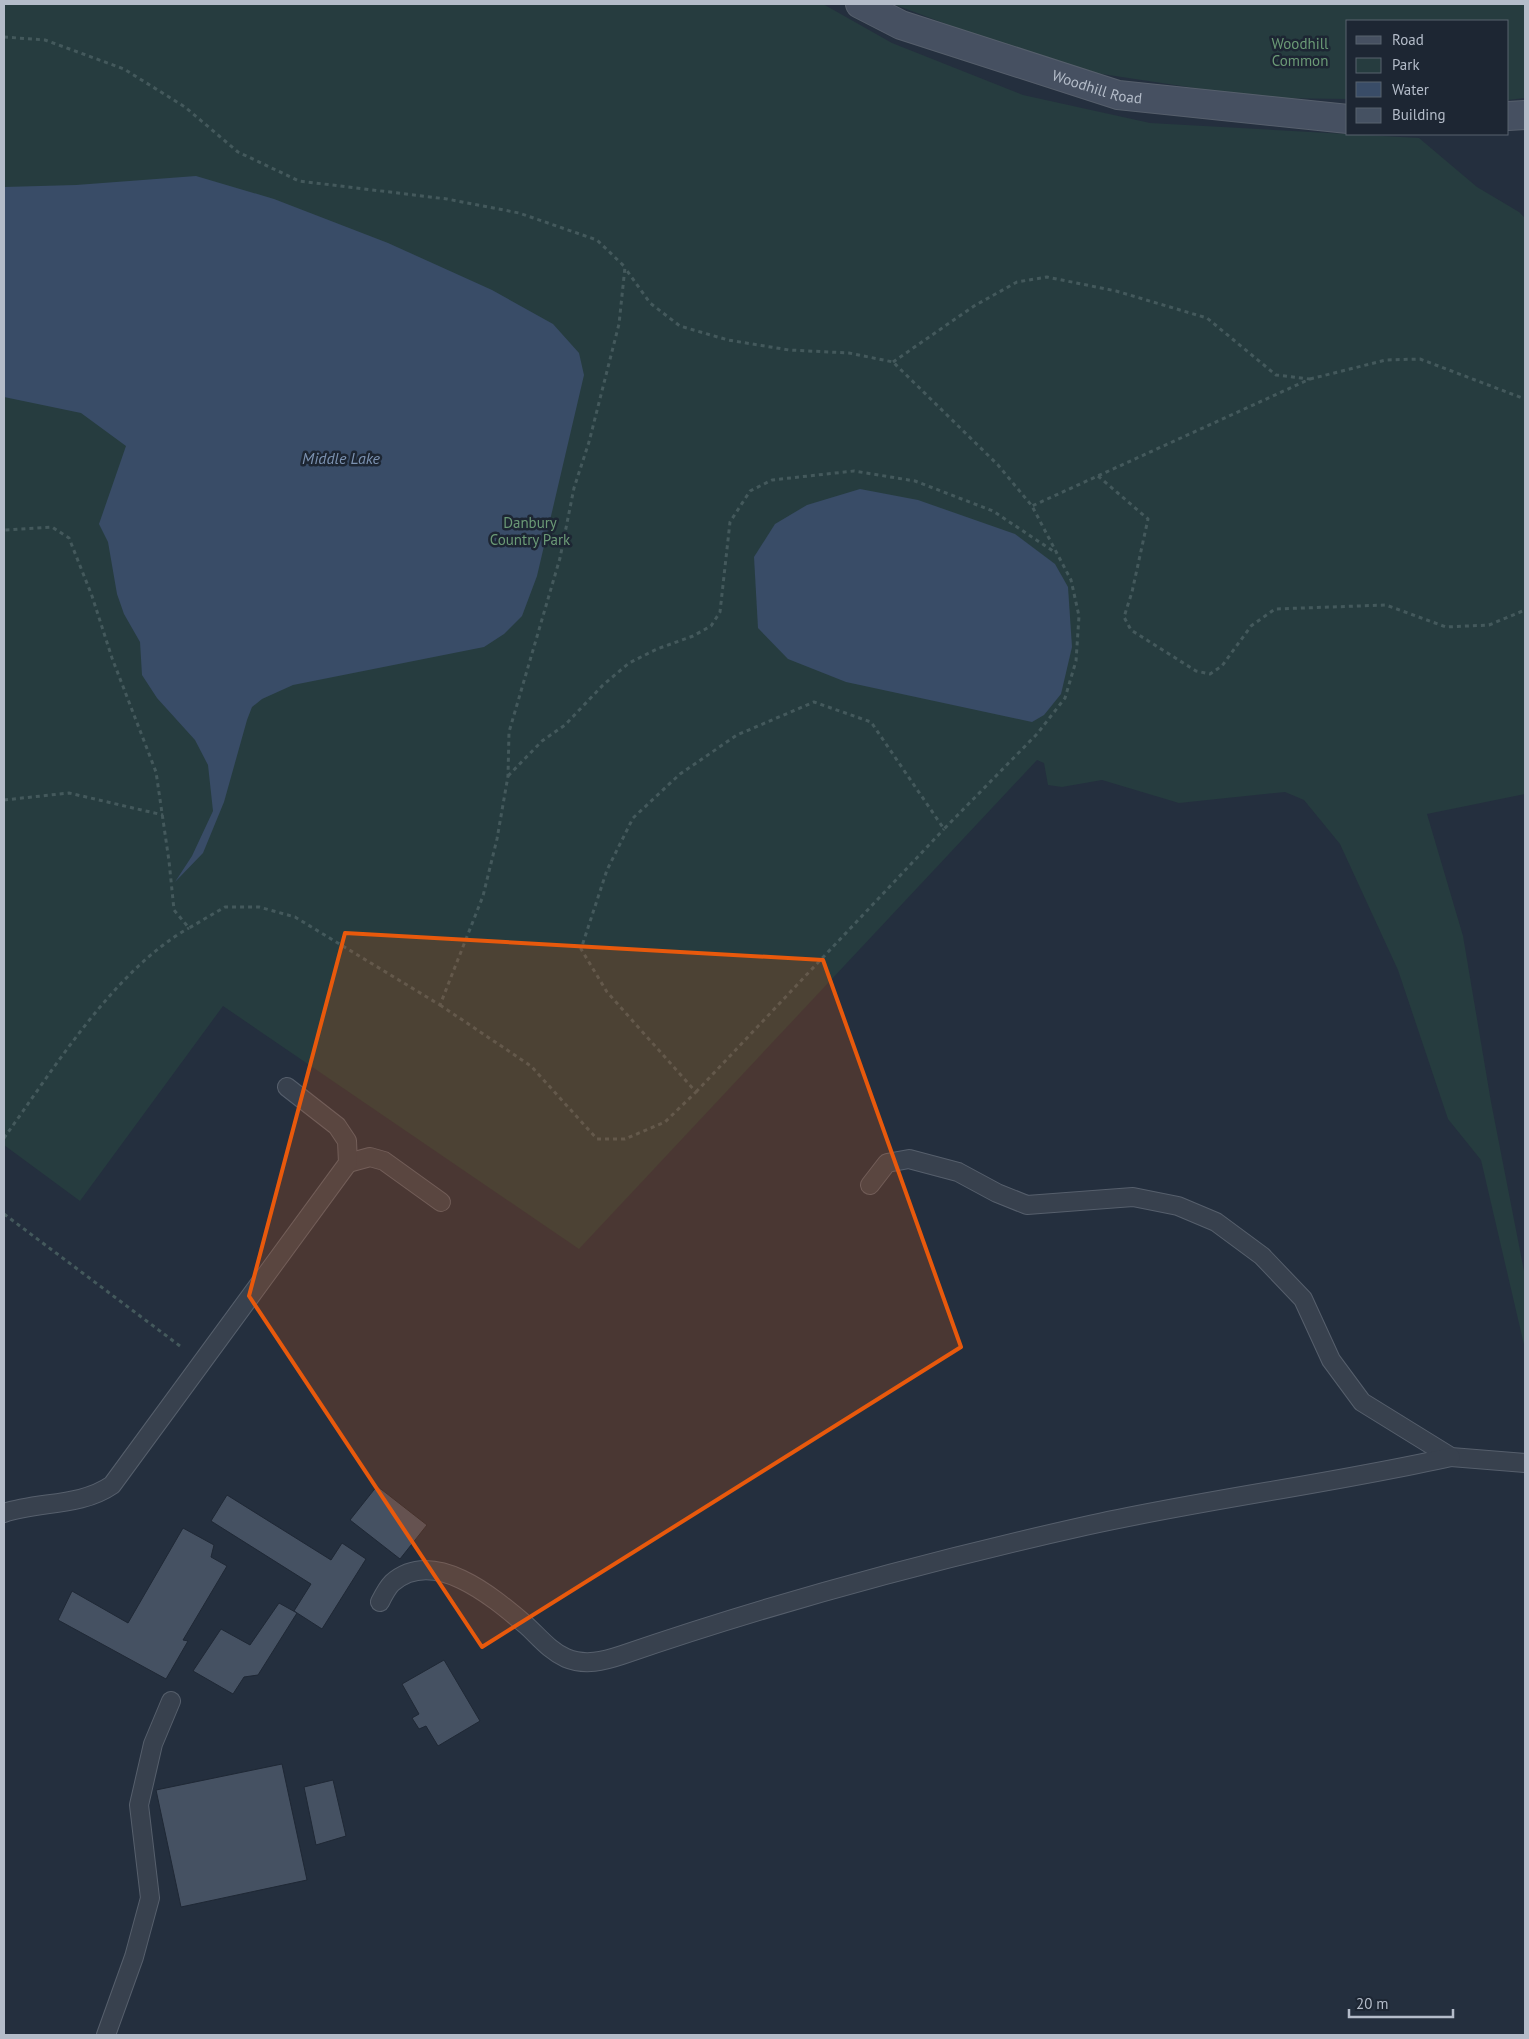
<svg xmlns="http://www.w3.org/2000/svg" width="1529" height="2039" font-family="'PT Sans',sans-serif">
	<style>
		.green { fill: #263c3f }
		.water { fill: #394c67 }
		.building { fill: #455162; stroke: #1f2835 }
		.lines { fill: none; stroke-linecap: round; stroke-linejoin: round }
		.lane-casing { stroke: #565f6c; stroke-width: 20 }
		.secondary-casing { stroke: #565f6c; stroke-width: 30 }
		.path { stroke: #44595c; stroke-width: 3; stroke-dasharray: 4 4; stroke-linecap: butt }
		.lane { stroke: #38414e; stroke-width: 18 }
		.secondary { stroke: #465061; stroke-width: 28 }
		.marked { fill: #e8590c; fill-opacity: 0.2; stroke: #e8590c; stroke-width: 4; stroke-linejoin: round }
		.labels { text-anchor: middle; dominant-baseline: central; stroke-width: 5; stroke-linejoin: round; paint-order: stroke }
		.park-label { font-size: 15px; fill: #6b9a76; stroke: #1d2633 }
		.street-label { font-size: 15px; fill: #b4bcc9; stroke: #1d2633 }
		.water-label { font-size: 16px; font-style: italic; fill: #7c92b1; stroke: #1d2633 }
	</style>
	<rect width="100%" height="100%" fill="#242f3e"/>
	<g class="green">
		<path d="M4 4H823L892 43 1023 95 1150 123 1419 138 1477 187 1519 212 1525 218V794L1427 814 1463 936 1491 1102 1525 1276V1349L1481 1160 1448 1119 1398 970 1340 844 1304 800 1285 792 1179 803 1102 780 1062 787 1048 785 1044 763 1037 760 579 1249 223 1006 80 1201 4 1145Z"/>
		<path d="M893 4H1525V98L1508 100V21H1348V99L1261 98 1082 71 970 33Z"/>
	</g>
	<g class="water">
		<path d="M196 176 274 199 388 243 492 290 553 324 579 353 584 375 537 576 522 616 504 634 484 647 293 685 262 699 252 707 247 720 224 802 203 853 175 882 192 856 213 811 208 765 195 740 157 698 142 675 140 642 124 614 117 594 108 542 99 524 126 446 81 413 4 397V187L76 185Z"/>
		<path d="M860 489 918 500 1015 534 1055 564 1068 587 1072 647 1061 694 1044 715 1032 722 846 682 788 659 758 628 754 557 775 524 807 505Z"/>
	</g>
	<g class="building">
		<path d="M377 1486 427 1525 400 1559 350 1520Z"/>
		<path d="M227 1495 331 1560 342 1543 366 1559 322 1629 294 1611 311 1584 211 1521Z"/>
		<path d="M183 1528 214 1545 211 1557 227 1566 183 1640 188 1641 166 1679 58 1620 72 1591 128 1623Z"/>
		<path d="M279 1603 297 1613 258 1675 244 1677 233 1694 193 1671 221 1629 250 1645Z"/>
		<path d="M444 1660 480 1721 438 1746 426 1726 419 1729 412 1718 419 1714 402 1684Z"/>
		<path d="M282 1764 307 1880 181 1907 156 1790Z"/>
		<path d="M333 1780 346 1836 316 1845 304 1787Z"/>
	</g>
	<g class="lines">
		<defs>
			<g id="lane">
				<path d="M348 1163 370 1157 384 1161 441 1202"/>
				<path d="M870 1185 887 1163 909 1159 958 1172 997 1193 1027 1205 1133 1197 1178 1206 1216 1222 1262 1256 1303 1299 1331 1360 1362 1402 1451 1457 1525 1463"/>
				<path d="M4 1513C39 1501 80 1507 112 1485L348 1163 347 1141 337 1126 287 1087"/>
				<path d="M380 1602C383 1596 387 1588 392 1583 434 1546 494 1598 526 1625 539 1637 550 1651 566 1658 585 1666 604 1661 622 1655 773 1603 929 1561 1085 1526 1207 1499 1330 1484 1451 1457"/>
				<path d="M106 2035 134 1957 150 1898 139 1805 153 1744 171 1701"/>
			</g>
			<g id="secondary">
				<path id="s1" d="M860 4 901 25 1118 95 1348 119"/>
				<path d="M1508 116 1525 115"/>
			</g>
		</defs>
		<use href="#lane" class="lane-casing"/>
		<use href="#secondary" class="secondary-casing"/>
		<g class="path">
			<path d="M4 37 45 40 124 69 185 107 238 152 299 181 447 199 519 213 597 240 625 267 619 324 589 442 574 488 560 558 509 732 508 776 497 839 483 896 440 1005 295 917 259 907H225L189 928 174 910 169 861 156 772 112 658 92 596 69 538 52 527 4 530"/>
			<path d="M893 362 974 306 1017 282 1047 277 1116 291 1207 318 1276 375 1310 379 1032 506"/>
			<path d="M1310 379 1386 360 1420 359 1525 399"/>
			<path d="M1098 476 1148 519 1132 592 1124 617 1131 630 1196 671 1210 674 1222 666 1251 626 1275 609 1386 605 1446 627 1489 625 1525 610"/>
			<path d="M508 776 542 741 565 725 603 685 629 663 657 649 693 636 711 626 720 612 730 522 750 491 772 480 854 471 915 481 993 511 1056 553"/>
			<path d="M4 800 69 793 163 815"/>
			<path d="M440 1005 531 1066 597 1139H625L665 1122 696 1092 607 992 581 949 607 870 633 818 680 774 737 735 814 702 871 722 944 829 1037 734 1065 698 1076 661 1079 616 1071 580 1032 506 998 465 893 362 849 353 789 350 728 340 680 326 650 303 625 268"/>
			<path d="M696 1092 944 829"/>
			<path d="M4 1138C53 1070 115 969 189 928"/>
			<path d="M4 1214 180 1346"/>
		</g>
		<use href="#lane" class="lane"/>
		<use href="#secondary" class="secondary"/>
	</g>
	<path class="marked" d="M345 933 823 960 961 1347 482 1647 249 1296Z"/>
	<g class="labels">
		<g class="park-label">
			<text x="1300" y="43">Woodhill<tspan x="1300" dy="17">Common</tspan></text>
			<text x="530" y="522">Danbury<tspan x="530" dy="17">Country Park</tspan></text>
		</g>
		<g class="street-label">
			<text stroke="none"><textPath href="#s1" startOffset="252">Woodhill Road</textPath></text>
		</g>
		<g class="water-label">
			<text x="341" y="458">Middle Lake</text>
		</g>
	</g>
	<rect width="1529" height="2039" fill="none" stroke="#b4bcc9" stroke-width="10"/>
	<rect x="1346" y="20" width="162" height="115" fill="#1d2633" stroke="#59626f"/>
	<rect x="1356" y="36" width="25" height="8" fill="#465061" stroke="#59626f"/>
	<text x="1392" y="45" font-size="15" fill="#b4bcc9">Road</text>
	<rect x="1356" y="58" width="25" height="15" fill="#263c3f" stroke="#59626f"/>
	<text x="1392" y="70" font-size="15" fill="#b4bcc9">Park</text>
	<rect x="1356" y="82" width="25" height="15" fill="#394c67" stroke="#59626f"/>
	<text x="1392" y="95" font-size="15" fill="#b4bcc9">Water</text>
	<rect x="1356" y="108" width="25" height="15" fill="#455162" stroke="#59626f"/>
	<text x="1392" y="120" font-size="15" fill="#b4bcc9">Building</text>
	<path d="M1349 2009v8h104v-8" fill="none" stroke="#b4bcc9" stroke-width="2.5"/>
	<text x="1356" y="2009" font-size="15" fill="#b4bcc9" stroke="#1d2633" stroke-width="4" paint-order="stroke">20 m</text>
</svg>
